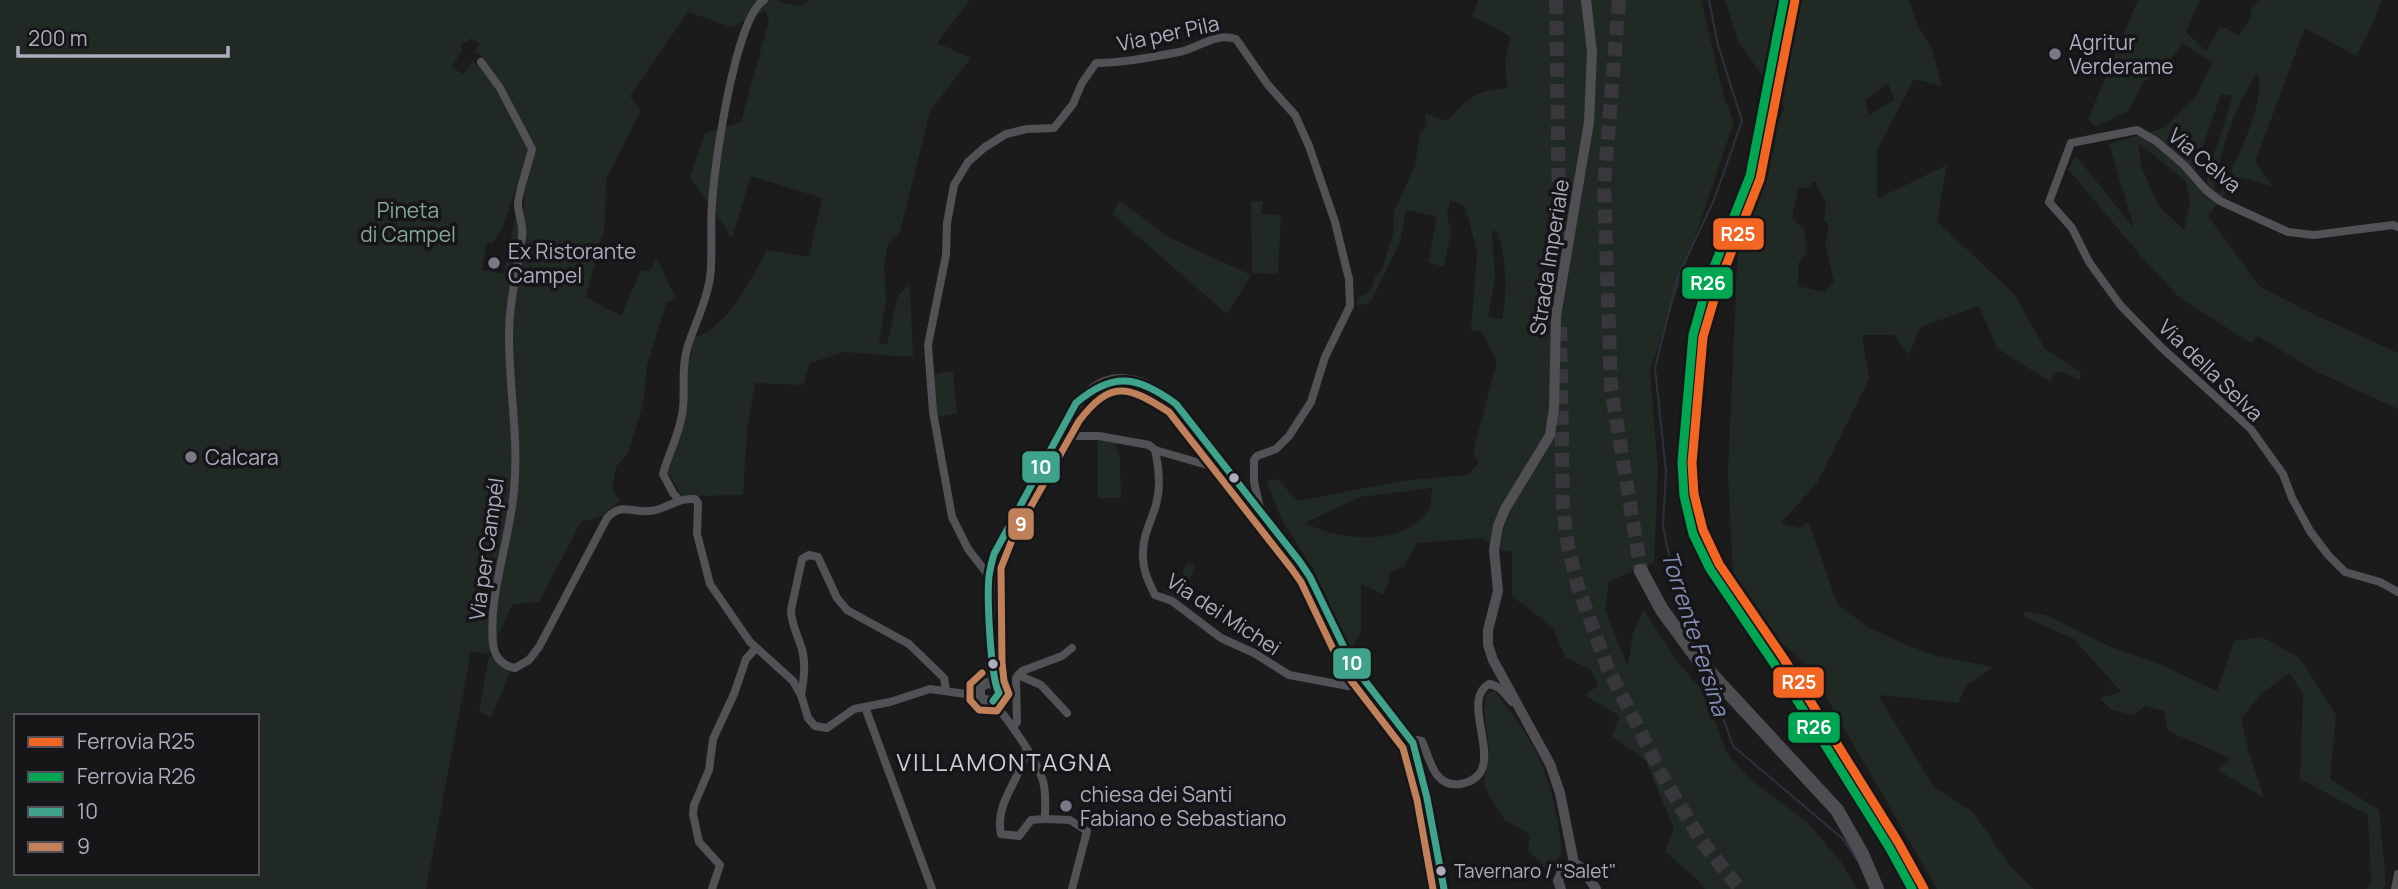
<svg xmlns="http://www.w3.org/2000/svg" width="2398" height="889" font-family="Manrope,sans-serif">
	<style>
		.green { fill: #212925; fill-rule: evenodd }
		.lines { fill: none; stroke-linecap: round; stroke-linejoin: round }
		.stream { stroke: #2d313f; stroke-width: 2 }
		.highway-tunnel { stroke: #38383c; stroke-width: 14; stroke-dasharray: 14 7; stroke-linecap: butt }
		.street { stroke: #515156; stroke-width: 8 }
		.secondary { stroke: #504f54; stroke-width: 10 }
		.highway { stroke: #4e4e52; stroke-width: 14 }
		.bus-1-casing { stroke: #161518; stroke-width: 12 }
		.bus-2-casing { stroke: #161518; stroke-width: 12 }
		.bus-1 { stroke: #3fa28a; stroke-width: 7 }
		.bus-2 { stroke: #c0805a; stroke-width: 7 }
		.rail-1-casing { stroke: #161518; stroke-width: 14 }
		.rail-2-casing { stroke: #161518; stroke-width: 14 }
		.rail-1 { stroke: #f26522; stroke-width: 9 }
		.rail-2 { stroke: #00a651; stroke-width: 9 }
		.poi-dot { fill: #7a7985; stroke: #161518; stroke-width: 2.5 }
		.bus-dot { fill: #adacbd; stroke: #161518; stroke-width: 2.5 }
		.labels { text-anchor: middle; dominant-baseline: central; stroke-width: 7; stroke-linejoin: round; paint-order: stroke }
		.bus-label { font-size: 19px; fill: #adacbd; stroke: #161518; text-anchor: start }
		.street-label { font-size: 21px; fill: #adacbd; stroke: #161518 }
		.poi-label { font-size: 21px; fill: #adacbd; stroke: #161518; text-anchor: start }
		.park-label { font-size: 21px; fill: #83a892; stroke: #161518 }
		.water-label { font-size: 23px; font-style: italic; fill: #838db8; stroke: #161518 }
		.quarter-label { font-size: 24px; letter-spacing: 2px; fill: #ceced8; stroke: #161518 }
		.line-badge { stroke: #161518; stroke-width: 2.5 }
		.badge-label { font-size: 19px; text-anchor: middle; font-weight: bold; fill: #fff }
	</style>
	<rect width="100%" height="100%" fill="#1b1b1c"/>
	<g class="green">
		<path d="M0 0H780L779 2 800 6 809 0H970L937 43 971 58 930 111 900 232 888 244 884 264 886 300 879 344H887L898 295 910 285 913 357 844 352 810 363 803 385 755 383 747 431 743 495 682 496 668 472 687 412V368L695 338C732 322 748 283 767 250L809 257 822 198 751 176 732 238 690 177 705 133 741 122 769 20 765 11 731 27 688 12 630 96 641 110 606 179 605 225 586 297 621 316 641 270 650 271 656 257 676 298 666 303 647 366 643 403 629 451 616 467 612 490 620 501 602 516 581 522 539 602 513 604 489 654 471 651 426 889H0ZM471 38 480 44 475 51 483 57 478 65 472 61 463 74 451 67 463 49 460 47 464 41 467 43ZM516 188 525 189 524 209 516 212 504 274 482 270 487 242 493 243 503 226ZM16 716H257V873H16Z"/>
		<path d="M1478 0H1701L1724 97 1734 122 1650 371 1658 470 1654 563 1609 581 1605 610 1628 667 1633 632 1644 610 1677 661 1704 693 1727 753 1751 780 1807 822 1842 863 1857 889H1705L1698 880 1665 852 1674 829 1646 761 1612 736 1619 716 1585 695 1598 686 1591 670 1565 657 1553 628 1512 596V552L1501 550 1482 538 1416 543 1405 566 1390 572 1389 582 1383 594 1361 584V632L1350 651 1313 569 1282 520 1266 481 1277 479 1298 501 1401 481 1467 475 1479 463 1473 453 1497 361 1482 332 1471 330 1477 252 1465 206 1450 200 1447 215 1451 231 1444 267 1428 262 1437 217 1406 210 1400 242 1370 303 1357 306V299L1371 290 1375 277 1382 270 1393 234 1394 211 1415 166 1420 132 1427 126 1425 113 1447 121C1466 99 1477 90 1507 88L1505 59 1511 37 1472 16ZM1492 231H1497C1506 260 1508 290 1502 319L1488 316 1495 279ZM1432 488 1430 509C1423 516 1414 526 1405 530 1375 543 1333 537 1304 523L1360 497Z"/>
		<path d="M1725 0H1909L1917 24 1932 49 1942 86 1914 79 1877 151V199L1947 165 1937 221 2015 295 2045 349 2081 372 2080 380 2058 371 2049 381 1997 348 1979 306 1920 327 1909 355 1895 335H1862L1869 379 1817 483 1781 523 1799 528 1809 522 1837 604 1868 627 1904 644 1937 656 1993 667 1966 686 1958 703 1878 695 1934 787 1974 813 2009 865 2034 889H1937L1808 666 1734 601 1728 472 1740 199 1785 108 1738 41ZM1888 83 1894 100 1869 115 1865 100ZM1815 181 1826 204 1824 221 1829 225 1825 245 1834 281 1824 292 1798 286V264L1806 253 1805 231 1792 218 1799 187 1807 188Z"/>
		<path d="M2138 0H2200L2186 32 2206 51 2220 28H2227L2238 36 2250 19 2251 7 2260 0H2382L2372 26 2356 56 2305 28 2255 162 2273 187 2249 179 2237 177 2208 216 2259 286 2309 312 2398 353V409L2315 371 2258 336 2251 343 2181 299 2145 261 2068 169 2076 156 2134 228 2109 144 2164 128 2196 97 2212 63 2183 43 2161 72 2144 81 2128 111 2096 127 2088 119ZM2257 74C2269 96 2232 170 2221 192L2214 190C2220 154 2235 103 2257 74ZM2221 94 2233 96 2207 177V184L2191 181ZM2138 143 2186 181 2190 205 2184 230 2158 205 2141 166Z"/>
		<path d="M1119 200 1168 237 1251 275 1227 314 1112 214Z"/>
		<path d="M1251 201H1263L1261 214 1281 215 1278 274 1252 273Z"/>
		<path d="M942 372H953L957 414 936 417 932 375Z"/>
		<path d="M1098 440 1115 442 1120 459 1121 498H1098Z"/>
		<path d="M1186 563 1195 565 1182 601 1164 591 1167 586 1178 589Z"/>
		<path d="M2025 611 2048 616 2109 646 2160 664 2217 691 2234 641 2262 637 2300 658 2336 715 2330 779 2379 810 2386 884 2383 889H2367L2371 881 2368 815 2300 779 2303 695 2290 673 2261 694 2241 719 2248 750 2264 798 2218 770 2230 758 2168 731 2164 711 2145 706 2133 715 2112 710 2100 698 2121 692 2074 639 2024 617Z"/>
		<path d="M489 656 494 657 502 667 511 670 491 718 479 711Z"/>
		<path d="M1495 691C1505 706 1518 720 1527 736 1549 772 1557 810 1562 852L1549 872 1528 850 1530 835 1505 820 1490 798 1484 783 1489 747 1484 712 1486 694Z"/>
	</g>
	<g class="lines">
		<g class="stream">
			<path d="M1698 648 1674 581 1663 526 1666 472 1655 368 1678 276 1714 200 1742 121 1718 45 1709 0"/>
			<path d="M1711 683 1733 746 1843 839 1857 860"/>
		</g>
		<g class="highway-tunnel">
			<path d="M1556 0 1560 282"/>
			<path d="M1619 0 1604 185 1611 388 1641 571"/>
			<path d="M1560 327 1563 508 1568 546 1578 587 1607 666 1663 777 1702 842 1740 889"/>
		</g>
		<g class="street">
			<path d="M481 62 500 88 532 149C529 163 517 195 518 206 519 217 524 225 522 237 517 270 509 303 509 337 509 388 519 439 514 490 510 540 488 594 493 643 494 656 502 666 515 668L529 660 539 647 607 518C623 500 636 516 656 510 670 506 679 498 695 499L698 503 697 534 710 584 750 642 793 681 801 695 808 718 815 726 827 728 854 709 890 702 930 689 980 696"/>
			<path d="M2398 227 2393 225 2314 235 2288 232 2220 201 2206 190 2184 165 2156 141 2137 130 2071 143 2049 202 2072 228 2089 262 2121 306 2162 348 2250 428 2283 474 2292 498 2310 531 2328 555 2345 572 2380 582 2398 592"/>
			<path d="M1068 417 1072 436H1099L1149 445 1155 450"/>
			<path d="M1228 471 1155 450C1159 469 1161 486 1156 505 1151 522 1143 534 1143 553 1142 568 1148 581 1155 595L1172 601 1221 638 1254 653 1289 675 1348 686H1370"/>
			<path d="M679 500 673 493 663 474C669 452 681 431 683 408 685 388 681 369 687 349 694 325 706 304 710 278 713 254 710 228 712 204 714 167 735 17 764 0"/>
			<path d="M989 576 968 549 952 517 933 412 928 345 946 255 947 223 954 185 968 162 985 147 1006 134 1027 129 1054 128 1073 104 1082 83 1096 63C1123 63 1152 57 1179 52 1199 48 1215 32 1236 39L1268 85 1295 115 1309 146 1335 222 1349 279 1350 306 1325 357 1311 402 1289 436 1276 449 1257 456 1254 460V482L1260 508"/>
			<path d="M1018 675 1041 685 1067 713"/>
			<path d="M801 695C804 678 806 665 802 649 798 636 791 624 791 610L802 559 809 555 818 557 837 598 847 610 909 644 944 678 946 690"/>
			<path d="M993 701C1007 719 1041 764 1044 786 1046 796 1045 808 1045 819L1070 820 1087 831 1072 889"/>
			<path d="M865 707 932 889"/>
			<path d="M1013 727 1017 722 1016 678 1022 671 1062 656 1072 648"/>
			<path d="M1413 743 1417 740 1422 741C1430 759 1434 788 1460 784 1514 775 1456 702 1489 684 1501 686 1504 693 1512 702"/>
			<path d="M1026 751C1021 779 994 803 1001 834L1019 836 1031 820 1045 819"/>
			<path d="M712 889 720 865 699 842 693 814 694 805 709 770 713 739 734 694 746 659 756 648"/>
			<path d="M2395 889 2398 874"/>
		</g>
		<g class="secondary">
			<path d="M994 684 986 683 980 688V696L983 700 993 701 999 693C998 689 995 687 994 684 990 675 988 578 991 566 997 538 1019 512 1032 486 1066 424 1090 335 1176 404L1300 562 1310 577 1352 664 1413 743 1427 798 1444 889"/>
			<path d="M1574 863 1560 793 1550 764 1493 660 1488 645V630L1498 591 1494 550 1498 526 1505 509 1550 435 1554 408 1556 316 1589 122 1592 52 1586 0"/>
			<path d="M1574 863 1583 869 1596 889"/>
			<path d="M1561 889 1558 881 1563 869 1574 863"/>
		</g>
		<path class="highway" d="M1641 571 1662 610 1701 663 1837 810 1862 854 1877 889"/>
		<defs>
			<path id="bus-1" d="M993 701 999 693C990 676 987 597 989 576 990 569 992 561 994 554L1076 403C1113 371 1138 376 1176 404L1300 562 1310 577 1352 664 1413 743 1427 798 1444 889"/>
			<path id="bus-2" d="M982 673 970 684V700L979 710 997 711 1009 694 1004 681 1002 663 1001 568 1012 540 1079 421C1111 379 1128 386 1169 412L1291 568 1301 582 1343 670 1403 748 1417 800 1433 889"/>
		</defs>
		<use href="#bus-1" class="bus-1-casing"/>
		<use href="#bus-2" class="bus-2-casing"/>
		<use href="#bus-1" class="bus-1"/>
		<use href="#bus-2" class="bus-2"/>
		<defs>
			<path id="rail-1" d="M1795 0 1760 179 1718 286 1703 337 1692 463 1694 494 1703 530 1719 564 1784 659 1898 842 1924 889"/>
			<path id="rail-2" d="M1784 0 1750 176 1708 282 1693 335 1682 462 1684 496 1693 534 1710 569 1775 665 1889 847 1912 889"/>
		</defs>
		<use href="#rail-1" class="rail-1-casing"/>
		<use href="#rail-2" class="rail-2-casing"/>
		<use href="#rail-1" class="rail-1"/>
		<use href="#rail-2" class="rail-2"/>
	</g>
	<g class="poi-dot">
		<circle cx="2055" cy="54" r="7"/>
		<circle cx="494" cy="263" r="7"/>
		<circle cx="191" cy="457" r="7"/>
		<circle cx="1066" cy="806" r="7"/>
	</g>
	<g class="bus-dot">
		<circle cx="1234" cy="478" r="6"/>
		<circle cx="993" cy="664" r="6"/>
		<circle cx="1441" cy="871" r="6"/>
	</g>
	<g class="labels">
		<g class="bus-label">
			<text x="1454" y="871">Tavernaro / "Salet"</text>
		</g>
		<g class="street-label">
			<text transform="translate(1168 33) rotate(-12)">Via per Pila</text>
			<text transform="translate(2205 160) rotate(40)">Via Celva</text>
			<text transform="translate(1549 257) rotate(-81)">Strada Imperiale</text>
			<text transform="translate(2211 370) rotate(44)">Via della Selva</text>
			<text transform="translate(486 549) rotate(-82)">Via per Campél</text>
			<text transform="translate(1224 614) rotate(33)">Via dei Michei</text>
		</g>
		<g class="poi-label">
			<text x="2069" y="42">Agritur<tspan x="2069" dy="24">Verderame</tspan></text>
			<text x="508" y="251">Ex Ristorante<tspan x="508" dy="24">Campel</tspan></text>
			<text x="205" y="457">Calcara</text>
			<text x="1080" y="794">chiesa dei Santi<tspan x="1080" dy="24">Fabiano e Sebastiano</tspan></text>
		</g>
		<g class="park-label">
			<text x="408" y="210">Pineta<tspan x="408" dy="24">di Campel</tspan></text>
		</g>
		<g class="water-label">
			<text transform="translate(1696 633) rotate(72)">Torrente Fersina</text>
		</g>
		<g class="quarter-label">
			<text x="1005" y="761">VILLAMONTAGNA</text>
		</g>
	</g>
	<g class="line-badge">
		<rect x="1712" y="217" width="53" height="34" rx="7" fill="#f26522"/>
		<rect x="1681" y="266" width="53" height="34" rx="7" fill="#00a651"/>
		<rect x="1021" y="450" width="40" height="34" rx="7" fill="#3fa28a"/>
		<rect x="1007" y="507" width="28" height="34" rx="7" fill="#c0805a"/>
		<rect x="1332" y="647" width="40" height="33" rx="7" fill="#3fa28a"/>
		<rect x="1772" y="666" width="53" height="33" rx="7" fill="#f26522"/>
		<rect x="1787" y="711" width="54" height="33" rx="7" fill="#00a651"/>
	</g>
	<g class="badge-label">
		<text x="1738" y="241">R25</text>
		<text x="1708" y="290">R26</text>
		<text x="1041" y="474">10</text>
		<text x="1021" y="531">9</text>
		<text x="1352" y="670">10</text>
		<text x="1799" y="689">R25</text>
		<text x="1814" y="734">R26</text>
	</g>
	<rect x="14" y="714" width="245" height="161" fill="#161518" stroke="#52515a" stroke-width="2"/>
	<rect x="28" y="737" width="35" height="10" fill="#f26522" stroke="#52515a" stroke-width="2"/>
	<text x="77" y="749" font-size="21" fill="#adacbd">Ferrovia R25</text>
	<rect x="28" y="772" width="35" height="10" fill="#00a651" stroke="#52515a" stroke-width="2"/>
	<text x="77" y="784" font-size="21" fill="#adacbd">Ferrovia R26</text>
	<rect x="28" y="807" width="35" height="10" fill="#3fa28a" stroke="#52515a" stroke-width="2"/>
	<text x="77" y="819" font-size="21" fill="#adacbd">10</text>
	<rect x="28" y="842" width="35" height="10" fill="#c0805a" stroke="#52515a" stroke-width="2"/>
	<text x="77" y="854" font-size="21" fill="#adacbd">9</text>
	<path d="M18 46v10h210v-10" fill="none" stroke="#adacbd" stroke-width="3.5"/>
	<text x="28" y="46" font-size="21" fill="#adacbd" stroke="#161518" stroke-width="5" paint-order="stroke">200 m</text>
</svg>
